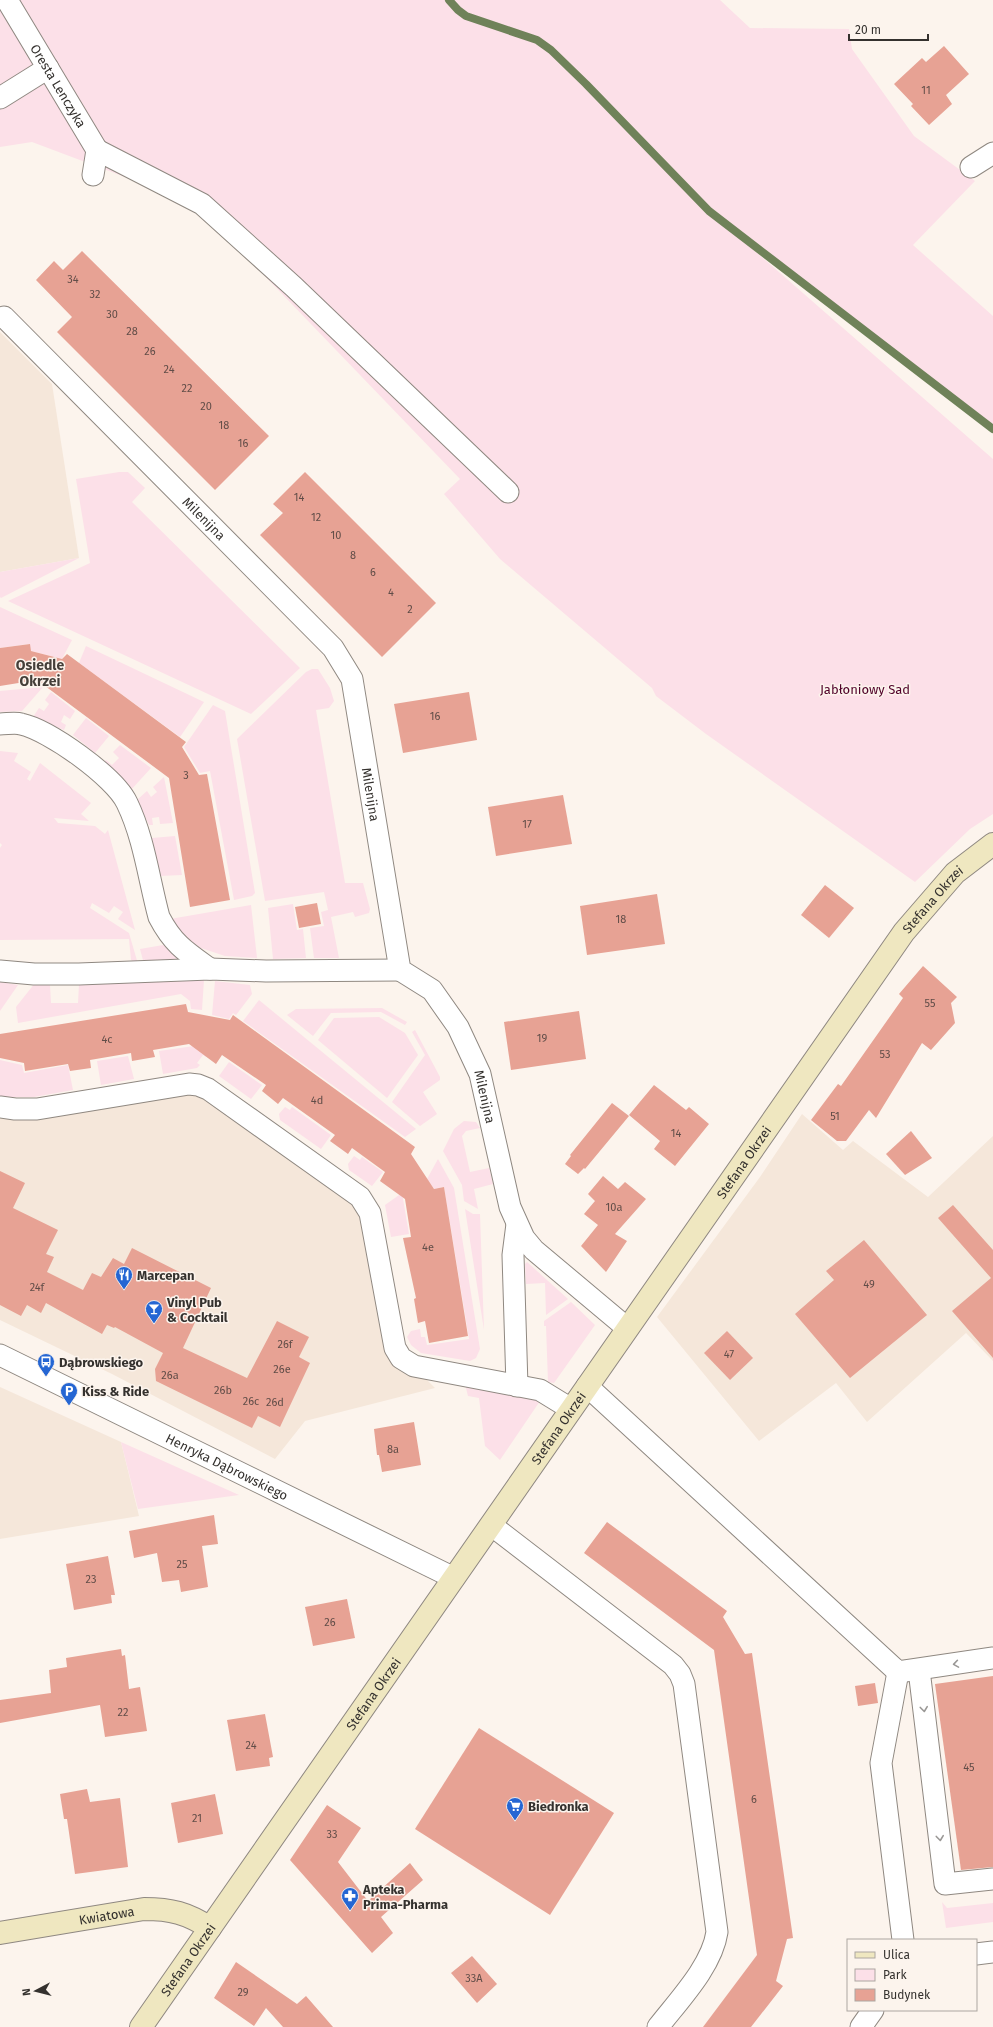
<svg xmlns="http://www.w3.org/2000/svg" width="993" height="2027" font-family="'Fira Sans',sans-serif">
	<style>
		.built { fill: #f5e7da }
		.green { fill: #fce0e8 }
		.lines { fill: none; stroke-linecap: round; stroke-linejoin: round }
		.stream { stroke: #6f8259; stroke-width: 8 }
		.building { fill: #e7a294 }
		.street-casing { stroke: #8f8881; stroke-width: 23 }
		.secondary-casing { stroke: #8f8881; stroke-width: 24 }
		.street { stroke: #fff; stroke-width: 21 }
		.secondary { stroke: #efe7c0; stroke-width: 22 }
		.oneway { stroke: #9a9896 }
		.labels { text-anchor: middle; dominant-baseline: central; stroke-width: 3; stroke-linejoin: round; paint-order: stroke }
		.number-label { font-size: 11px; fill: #614d48 }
		.street-label { font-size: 13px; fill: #34312e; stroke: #fcf4ed }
		.park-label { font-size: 13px; fill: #510029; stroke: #fcf4ed }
		.poi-label { font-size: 13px; font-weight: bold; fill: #34312e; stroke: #fcf4ed; text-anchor: start }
		.neighbourhood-label { font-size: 14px; font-weight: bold; fill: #453f39; stroke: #fcf4ed }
	</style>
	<rect width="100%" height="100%" fill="#fcf4ed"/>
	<g class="built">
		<path d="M0 332 52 384 79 558 0 572Z"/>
		<path d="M189 1084 360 1197 395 1348 435 1388 305 1421 275 1459 112 1374 0 1320V1107Z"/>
		<path d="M802 1114 843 1150 853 1141 928 1197 993 1136V1361L966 1333 867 1422 836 1383 759 1441 657 1317 760 1177Z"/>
		<path d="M0 1387 121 1442 139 1516 0 1539Z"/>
	</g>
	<g class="green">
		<path d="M0 0H720L750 28 849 29 852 49 914 136 975 181 913 245 993 316V429L716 217 993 459V814L970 829 915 882 706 734 656 696 652 688 500 559 444 494 460 479 213 222 141 183 32 142 0 147Z"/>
		<path d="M119 472H128L145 488 132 502 300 668 251 714 8 601 90 563 76 479Z"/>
		<path d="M79 558 1 598 0 597V572Z"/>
		<path d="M0 607 72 640 62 659 31 651 29 644 0 648Z"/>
		<path d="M86 646 204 702 180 737 79 663Z"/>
		<path d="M312 669H318L330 688 334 701 329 708 316 710 345 883H363L370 909 369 913 355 917 353 912 331 917 339 958H314L310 928 324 926 321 912 328 910 324 892 265 901 237 739 306 672Z"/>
		<path d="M43 687 22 711 0 712V691Z"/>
		<path d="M51 692 75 711 70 719 64 715 61 722 66 725 64 730 33 717 39 708 44 711 49 704 45 700Z"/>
		<path d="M213 705 225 711 255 893 252 896 234 900 210 771 200 773 184 747Z"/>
		<path d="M86 718 109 736 95 753 73 735Z"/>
		<path d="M120 745 151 768 130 791 104 762 106 760 112 765 119 758 113 752Z"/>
		<path d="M0 751 18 753 14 761 31 772 27 779 30 781 40 763 91 803 81 814 89 821 54 818 58 823 95 826 105 834 108 830 135 930 118 919 123 912 114 906 109 913 92 903 90 908 129 933 138 964 131 960 129 939 0 940V848L2 845 0 843Z"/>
		<path d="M164 777 173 823 160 824 159 817 152 818 153 825H149L137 800 147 791 151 797 157 792 153 787Z"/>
		<path d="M175 836 182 875 160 876 152 838Z"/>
		<path d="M293 904 297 930 303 929 306 958 273 959 268 908Z"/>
		<path d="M251 905 257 958 225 956 192 945 170 919Z"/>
		<path d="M163 945 184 960 144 964 140 949Z"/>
		<path d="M204 980 202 1010 191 1009 190 1001 181 994 18 1023 16 1007 35 983 50 985 51 1003H78L79 984Z"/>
		<path d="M215 981 250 985 252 994 236 1015 233 1013 229 1019 212 1015Z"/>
		<path d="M0 982 18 985 0 1011Z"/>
		<path d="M259 1000 416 1129 405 1137 243 1021Z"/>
		<path d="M382 1008 407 1022 405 1025 381 1012 331 1013 313 1036 287 1015 296 1009Z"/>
		<path d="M379 1017 405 1033 418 1055 387 1098 318 1040 334 1018Z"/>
		<path d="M415 1030 440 1077V1080L423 1092 437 1114 420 1126 392 1102 425 1055 412 1032Z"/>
		<path d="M215 1043 206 1057 203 1055 197 1063 200 1065 197 1068 163 1074 159 1051Z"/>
		<path d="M128 1056 134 1079 101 1085 97 1061Z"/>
		<path d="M0 1060 22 1065 24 1073 68 1065 73 1090 34 1097H0Z"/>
		<path d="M229 1062 262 1085 251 1099 219 1076Z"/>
		<path d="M285 1107 290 1110 292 1107 331 1135 321 1149 280 1120 279 1114Z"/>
		<path d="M464 1121 476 1122 480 1128 466 1131 462 1136 470 1172 489 1168 493 1184 474 1189 478 1209 464 1201 462 1185 443 1151 454 1129Z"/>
		<path d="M354 1156 360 1160 362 1157 383 1172 372 1186 349 1170 348 1164Z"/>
		<path d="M438 1159 454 1188 480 1349 476 1358 470 1361 421 1353 411 1345 407 1337 411 1331 420 1329 421 1337H425L427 1345 469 1339 444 1187 434 1189 427 1179Z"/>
		<path d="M402 1193 409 1234 391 1237 385 1205Z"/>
		<path d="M465 1209 473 1214H480L484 1330Z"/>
		<path d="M527 1262 568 1299 546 1315 545 1283 526 1284 525 1264Z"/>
		<path d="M571 1302 595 1325 554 1383 548 1382 546 1326H544V1321Z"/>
		<path d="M465 1384 533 1396 540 1401 500 1460 485 1446 479 1398 468 1396Z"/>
		<path d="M121 1442 239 1495 138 1509Z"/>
		<path d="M942 1902 947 1908 993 1903V1922L946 1928Z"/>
	</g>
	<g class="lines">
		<path class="stream" d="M449 0 458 10 466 16 537 40 551 50 586 84 709 211 993 429"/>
	</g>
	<g class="building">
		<path d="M944 46 969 74 946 95 952 104 929 125 911 106 913 104 894 84 922 58 926 62Z"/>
		<path d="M82 251 269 436 215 490 57 332 72 317 36 280 54 261 63 270Z"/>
		<path d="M305 472 436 603 382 657 260 535 283 513 273 504Z"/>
		<path d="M30 644 31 651 62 659 67 654 186 742 182 747 199 775 207 774 230 900 190 907 169 778 37 680 0 686V648Z"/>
		<path d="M469 692 477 740 403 753 394 704Z"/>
		<path d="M563 795 572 844 496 856 488 807Z"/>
		<path d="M825 885 854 908 829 938 801 915Z"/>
		<path d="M657 894 665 944 587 955 580 906Z"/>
		<path d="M317 903 321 924 299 928 295 907Z"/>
		<path d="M923 966 957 997 951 1003 955 1023 931 1050 922 1043 876 1118 869 1110 846 1141H837L811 1120 838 1084 841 1086 903 998 899 994Z"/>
		<path d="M186 1004 188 1012 230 1020 233 1015 415 1147 411 1154 434 1189 444 1187 468 1336 429 1343 425 1321 418 1323 414 1299 416 1298 403 1238 411 1237 405 1199 380 1181 385 1172 352 1148 348 1154 330 1141 335 1135 283 1098 278 1104 262 1091 266 1085 222 1055 216 1064 189 1044 153 1050 155 1057 132 1061 131 1053 90 1060 91 1068 70 1071 68 1064 25 1071 24 1063 0 1058V1034Z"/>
		<path d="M579 1011 586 1059 511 1070 504 1022Z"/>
		<path d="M654 1085 686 1110 689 1107 709 1124 675 1166 654 1149 660 1141 629 1115Z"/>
		<path d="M612 1103 629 1116 585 1169 584 1168 578 1174 565 1164 571 1156 570 1155Z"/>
		<path d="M911 1131 932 1158 905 1175 886 1154Z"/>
		<path d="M0 1171 25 1183 13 1208 58 1230 46 1254 54 1257 47 1272 83 1290 92 1273 101 1277 113 1258 124 1264 132 1248 211 1288 183 1348 247 1378 277 1321 309 1337 299 1357 310 1363 280 1427 258 1416 252 1428 156 1381 155 1369 163 1353 115 1327 114 1328 107 1325 102 1334 46 1303 41 1313 27 1305 21 1316 0 1305Z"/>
		<path d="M603 1176 618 1189 625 1182 646 1199 615 1234 627 1241 606 1272 581 1246 598 1225 584 1214 595 1201 588 1194Z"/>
		<path d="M953 1205 993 1250V1358L952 1311 991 1278 938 1218Z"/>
		<path d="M864 1240 927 1315 850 1378 795 1314 834 1280 826 1271Z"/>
		<path d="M727 1331 753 1358 730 1380 704 1353Z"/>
		<path d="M414 1422 421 1465 382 1472 379 1455H377L374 1429Z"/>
		<path d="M214 1515 218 1544 202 1546 208 1587 181 1592 179 1580 162 1582 157 1553 134 1558 129 1531Z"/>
		<path d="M607 1522 727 1611 723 1617 745 1654 752 1653 793 1938 787 1939 776 1981 783 1986 751 2027H703L757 1955 714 1650 584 1553Z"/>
		<path d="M108 1556 115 1595H111L112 1603 74 1610 66 1564Z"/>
		<path d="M347 1599 355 1638 313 1646 305 1607Z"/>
		<path d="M121 1649 122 1656 125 1655 129 1689 140 1687 147 1731 105 1737 100 1705 0 1723V1700L51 1693 49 1670 67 1667 66 1658Z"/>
		<path d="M993 1676V1867L961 1870 935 1684Z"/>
		<path d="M875 1683 878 1703 858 1706 855 1686Z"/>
		<path d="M265 1714 273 1757 269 1758 270 1766 236 1771 227 1720Z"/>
		<path d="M479 1728 614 1813 550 1915 415 1829Z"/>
		<path d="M87 1789 90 1802 120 1798 128 1867 75 1874 67 1819H64L60 1794Z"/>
		<path d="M215 1794 223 1834 178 1843 171 1803Z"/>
		<path d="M327 1805 361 1828 338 1862 368 1901 410 1863 423 1880 381 1917 393 1933 372 1953 290 1860Z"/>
		<path d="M472 1956 497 1984 477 2003 451 1973Z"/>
		<path d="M236 1962 297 2004 306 1996 333 2027H283L266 2008 254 2026 214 1998Z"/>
	</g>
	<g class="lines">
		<defs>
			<g id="street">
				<path id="s1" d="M7 0 97 150 93 175"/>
				<path d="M0 98 48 68"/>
				<path d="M97 150 202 204 294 287 508 492"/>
				<path d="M971 167 993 153"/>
				<path id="s2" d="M4 317 333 648 352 679 400 970 432 990 458 1027 480 1074 510 1207 524 1238 534 1250 627 1328"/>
				<path d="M0 724C7 724 15 722 21 724 49 730 115 777 127 803 144 838 149 880 159 917 173 944 186 952 210 969"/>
				<path d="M0 971 34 974H79L210 969 266 971 400 970"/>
				<path d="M0 1107 15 1109H37L189 1084 198 1085 208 1089 360 1197 370 1213 395 1348 401 1358 414 1366 540 1390 571 1409"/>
				<path d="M517 1224 513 1255 517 1386"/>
				<path id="s3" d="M0 1355 454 1578"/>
				<path d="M587 1386 898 1672 993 1658"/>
				<path d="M491 1525 673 1665 680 1674 684 1684 717 1932C712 1966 679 2000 658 2027"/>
				<path d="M919 1670 945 1884 993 1879"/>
				<path d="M898 1672 881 1763 903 1940"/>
				<path d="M976 1954 993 1952"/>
				<path d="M861 2027 873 2010"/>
			</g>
			<g id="secondary">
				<path id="s4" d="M0 1933 144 1909C171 1909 187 1913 210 1928"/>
				<path id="s5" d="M141 2027 904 932 955 873 993 844"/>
			</g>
		</defs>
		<use href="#street" class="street-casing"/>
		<use href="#secondary" class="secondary-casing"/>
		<use href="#street" class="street"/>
		<use href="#secondary" class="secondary"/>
	</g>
	<defs><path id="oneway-chevron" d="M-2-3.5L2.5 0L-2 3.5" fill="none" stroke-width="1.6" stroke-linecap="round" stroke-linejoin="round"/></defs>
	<g class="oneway">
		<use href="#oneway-chevron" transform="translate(956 1664) rotate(171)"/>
		<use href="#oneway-chevron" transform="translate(924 1709) rotate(83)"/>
		<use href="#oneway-chevron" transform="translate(940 1838) rotate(83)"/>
	</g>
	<defs>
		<symbol id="restaurant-pin" viewBox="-11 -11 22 30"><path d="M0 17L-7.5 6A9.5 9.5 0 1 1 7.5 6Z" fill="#2566d3" stroke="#fcf4ed"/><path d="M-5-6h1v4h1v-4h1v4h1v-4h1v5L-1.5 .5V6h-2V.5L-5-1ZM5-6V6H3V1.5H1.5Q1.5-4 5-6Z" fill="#fff"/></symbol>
		<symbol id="bar-pin" viewBox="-11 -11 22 30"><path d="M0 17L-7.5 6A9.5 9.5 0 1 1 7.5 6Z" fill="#2566d3" stroke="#fcf4ed"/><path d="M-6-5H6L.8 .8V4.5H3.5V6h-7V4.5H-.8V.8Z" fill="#fff"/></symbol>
		<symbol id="bus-pin" viewBox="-11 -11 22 30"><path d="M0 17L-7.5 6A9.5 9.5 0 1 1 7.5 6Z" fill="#2566d3" stroke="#fcf4ed"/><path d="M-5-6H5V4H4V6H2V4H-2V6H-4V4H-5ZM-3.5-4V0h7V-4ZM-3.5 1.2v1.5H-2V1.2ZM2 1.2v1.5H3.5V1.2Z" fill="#fff"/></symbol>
		<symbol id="parking-pin" viewBox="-11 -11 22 30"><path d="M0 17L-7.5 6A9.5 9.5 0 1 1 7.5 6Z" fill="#2566d3" stroke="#fcf4ed"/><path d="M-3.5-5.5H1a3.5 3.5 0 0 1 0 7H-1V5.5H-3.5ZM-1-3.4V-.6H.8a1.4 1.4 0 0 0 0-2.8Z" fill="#fff"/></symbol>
		<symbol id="supermarket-pin" viewBox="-11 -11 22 30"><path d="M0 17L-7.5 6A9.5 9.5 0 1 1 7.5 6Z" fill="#2566d3" stroke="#fcf4ed"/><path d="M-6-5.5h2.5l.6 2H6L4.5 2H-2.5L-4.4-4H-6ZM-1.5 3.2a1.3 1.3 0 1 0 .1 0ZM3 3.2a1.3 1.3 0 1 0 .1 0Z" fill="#fff"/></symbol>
		<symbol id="pharmacy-pin" viewBox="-11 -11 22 30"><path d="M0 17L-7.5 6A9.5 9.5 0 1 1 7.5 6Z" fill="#2566d3" stroke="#fcf4ed"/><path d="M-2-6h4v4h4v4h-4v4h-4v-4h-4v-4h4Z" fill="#fff"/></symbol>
	</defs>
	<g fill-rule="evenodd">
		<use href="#restaurant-pin" x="114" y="1265" width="20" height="27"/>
		<use href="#bar-pin" x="144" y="1299" width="20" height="27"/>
		<use href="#bus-pin" x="36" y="1352" width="20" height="27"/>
		<use href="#parking-pin" x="59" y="1381" width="20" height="27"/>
		<use href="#supermarket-pin" x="505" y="1796" width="20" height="27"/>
		<use href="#pharmacy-pin" x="340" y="1886" width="20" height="27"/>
	</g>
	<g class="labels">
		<g class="number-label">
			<text x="926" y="90">11</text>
			<text x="73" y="279">34</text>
			<text x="95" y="294">32</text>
			<text x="112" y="314">30</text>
			<text x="132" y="331">28</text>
			<text x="150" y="351">26</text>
			<text x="169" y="369">24</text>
			<text x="187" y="388">22</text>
			<text x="206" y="406">20</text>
			<text x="224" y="425">18</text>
			<text x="243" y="443">16</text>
			<text x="299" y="497">14</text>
			<text x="316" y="517">12</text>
			<text x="336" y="535">10</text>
			<text x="353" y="555">8</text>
			<text x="373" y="572">6</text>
			<text x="391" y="592">4</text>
			<text x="410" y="609">2</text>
			<text x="435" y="716">16</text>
			<text x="186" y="775">3</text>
			<text x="527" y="824">17</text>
			<text x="621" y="919">18</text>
			<text x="930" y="1003">55</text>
			<text x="542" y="1038">19</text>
			<text x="107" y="1039">4c</text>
			<text x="885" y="1054">53</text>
			<text x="317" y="1100">4d</text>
			<text x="835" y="1116">51</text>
			<text x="676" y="1133">14</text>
			<text x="614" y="1207">10a</text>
			<text x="428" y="1247">4e</text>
			<text x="869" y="1284">49</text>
			<text x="37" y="1287">24f</text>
			<text x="285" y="1344">26f</text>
			<text x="729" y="1354">47</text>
			<text x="282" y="1369">26e</text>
			<text x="170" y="1375">26a</text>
			<text x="223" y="1390">26b</text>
			<text x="251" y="1401">26c</text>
			<text x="275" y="1402">26d</text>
			<text x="393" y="1449">8a</text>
			<text x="182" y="1564">25</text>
			<text x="91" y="1579">23</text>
			<text x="330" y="1622">26</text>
			<text x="123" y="1712">22</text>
			<text x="251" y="1745">24</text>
			<text x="969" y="1767">45</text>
			<text x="754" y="1799">6</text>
			<text x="197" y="1818">21</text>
			<text x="332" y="1834">33</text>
			<text x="474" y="1978">33A</text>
			<text x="243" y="1992">29</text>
		</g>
		<g class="street-label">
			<text stroke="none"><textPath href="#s1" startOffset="100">Oresta Lenczyka</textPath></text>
			<text stroke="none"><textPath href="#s2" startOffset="284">Milenijna</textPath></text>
			<text stroke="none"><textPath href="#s2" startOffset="620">Milenijna</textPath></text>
			<text stroke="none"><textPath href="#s5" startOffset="1378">Stefana Okrzei</textPath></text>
			<text stroke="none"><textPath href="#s2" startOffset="956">Milenijna</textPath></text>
			<text stroke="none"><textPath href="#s5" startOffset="1054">Stefana Okrzei</textPath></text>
			<text stroke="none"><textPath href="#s5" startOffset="730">Stefana Okrzei</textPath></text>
			<text stroke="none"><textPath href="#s3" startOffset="253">Henryka Dąbrowskiego</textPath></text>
			<text stroke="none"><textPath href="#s5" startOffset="406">Stefana Okrzei</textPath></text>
			<text stroke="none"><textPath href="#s4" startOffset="108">Kwiatowa</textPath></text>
			<text stroke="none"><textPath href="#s5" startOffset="82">Stefana Okrzei</textPath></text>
		</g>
		<g class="park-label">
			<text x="865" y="689">Jabłoniowy Sad</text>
		</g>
		<g class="poi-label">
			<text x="137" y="1275">Marcepan</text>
			<text x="167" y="1302">Vinyl Pub<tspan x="167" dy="15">&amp; Cocktail</tspan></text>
			<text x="59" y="1362">Dąbrowskiego</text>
			<text x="82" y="1391">Kiss &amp; Ride</text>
			<text x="528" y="1806">Biedronka</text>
			<text x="363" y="1889">Apteka<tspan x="363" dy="15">Prima-Pharma</tspan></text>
		</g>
		<g class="neighbourhood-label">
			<text x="40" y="665">Osiedle<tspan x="40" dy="16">Okrzei</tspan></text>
		</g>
	</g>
	<rect x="847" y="1939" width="130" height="72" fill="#fcf4ed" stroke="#aca6a1"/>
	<rect x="855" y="1952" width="20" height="6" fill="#efe7c0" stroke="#aca6a1"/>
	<text x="883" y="1959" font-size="12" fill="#34312e">Ulica</text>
	<rect x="855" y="1969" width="20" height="12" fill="#fce0e8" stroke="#aca6a1"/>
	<text x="883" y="1979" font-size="12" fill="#34312e">Park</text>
	<rect x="855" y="1989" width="20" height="12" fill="#e7a294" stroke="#aca6a1"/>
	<text x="883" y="1999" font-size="12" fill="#34312e">Budynek</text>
	<g transform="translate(36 1991) rotate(263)" stroke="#fcf4ed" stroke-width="3" paint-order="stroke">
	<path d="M0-3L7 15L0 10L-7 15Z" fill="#34312e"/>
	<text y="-6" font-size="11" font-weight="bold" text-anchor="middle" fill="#34312e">N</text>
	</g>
	<path d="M849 34v6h79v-6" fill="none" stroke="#34312e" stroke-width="2"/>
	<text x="855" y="34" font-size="12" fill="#34312e" stroke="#fcf4ed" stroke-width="3" paint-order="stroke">20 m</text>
</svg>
